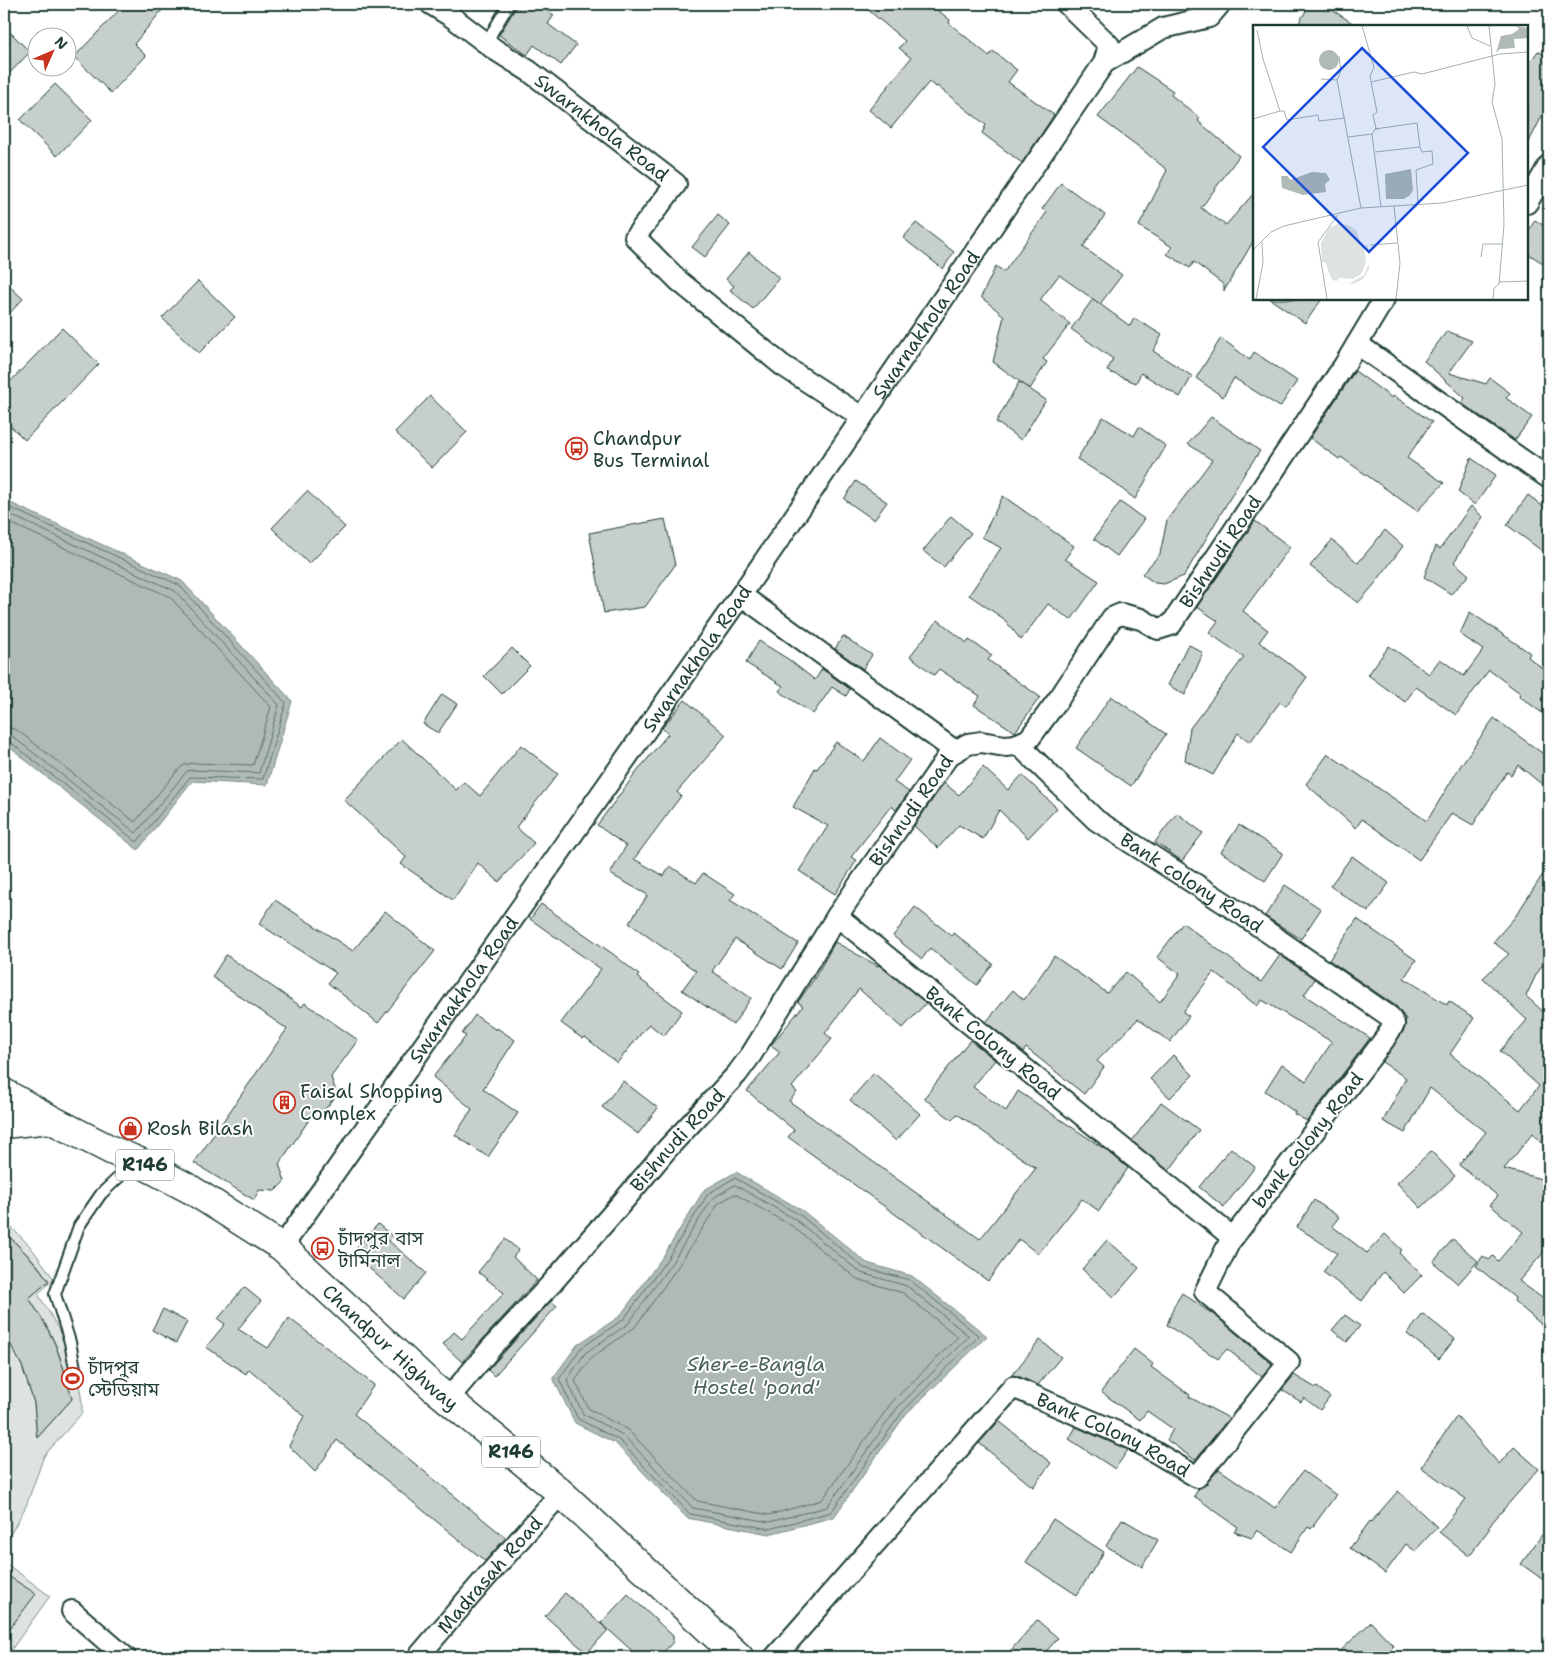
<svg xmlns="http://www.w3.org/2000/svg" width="1553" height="1661" font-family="'Shantell Sans','Noto Sans Bengali',sans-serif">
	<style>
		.green { fill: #dee3e2; stroke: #7e908b }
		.water { fill: #afbab7; stroke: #758883 }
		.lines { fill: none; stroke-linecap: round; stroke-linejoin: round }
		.shore { stroke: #596f68; stroke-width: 1 }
		.building { fill: #c7cfcc; stroke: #1f3d34 }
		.lane-casing { stroke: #1f3d34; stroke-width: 14 }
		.street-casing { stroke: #1f3d34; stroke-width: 24 }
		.secondary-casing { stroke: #1f3d34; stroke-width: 31 }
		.primary-casing { stroke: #1f3d34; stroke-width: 31 }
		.lane { stroke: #fff; stroke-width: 10 }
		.street { stroke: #fff; stroke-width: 20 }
		.secondary { stroke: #fff; stroke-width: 28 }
		.primary { stroke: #fff; stroke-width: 28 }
		.labels { text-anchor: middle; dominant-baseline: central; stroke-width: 4; stroke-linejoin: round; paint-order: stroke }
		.shield { fill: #fff; stroke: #627771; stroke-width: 1 }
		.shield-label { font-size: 18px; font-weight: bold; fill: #1f3d34 }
		.street-label { font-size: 19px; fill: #1f3d34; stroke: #fff }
		.poi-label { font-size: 19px; fill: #1f3d34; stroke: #fff; text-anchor: start }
		.water-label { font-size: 20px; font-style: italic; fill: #4a625b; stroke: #fff }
		.inset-road { fill: none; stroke: #a5b1ae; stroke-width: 1 }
		.view { fill: #1d4ed8; fill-opacity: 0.15; stroke: #1d4ed8; stroke-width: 2.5 }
		.inset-edge { fill: none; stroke: #1f3d34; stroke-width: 2.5 }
	</style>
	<rect width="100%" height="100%" fill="#fff"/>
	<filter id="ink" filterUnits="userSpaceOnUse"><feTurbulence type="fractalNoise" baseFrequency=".02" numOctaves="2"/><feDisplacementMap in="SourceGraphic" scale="10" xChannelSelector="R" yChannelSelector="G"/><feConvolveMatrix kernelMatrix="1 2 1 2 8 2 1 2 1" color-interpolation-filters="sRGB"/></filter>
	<g filter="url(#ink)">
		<g class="green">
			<path d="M4 1220 30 1246 54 1279 38 1294C59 1327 83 1373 82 1413L44 1456 26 1506 4 1546V1332L22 1366 34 1403 37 1438 72 1399C67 1381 63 1363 56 1346 50 1330 40 1315 31 1301L4 1324V1319L49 1281 36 1263 4 1231Z"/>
			<path d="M4 1562 50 1596 6 1657H4V1636L35 1594 7 1576 4 1580Z"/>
		</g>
		<g class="water">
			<path d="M4 500 182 581 292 701 267 785 192 781 138 850 4 743Z"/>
			<path d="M736 1172 803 1211 867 1263 912 1276 987 1336 906 1414 834 1517 769 1534 687 1518 615 1443 575 1423 553 1378 577 1345 620 1316 664 1255 704 1190Z"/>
		</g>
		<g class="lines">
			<g class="shore">
				<path d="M4 505 179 585 286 703 263 779 190 777 137 842 9 741 4 740"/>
				<path d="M4 512 175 591 279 705 259 773 193 770 187 771 136 833 12 736 4 734"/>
				<path d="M4 520 170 597 271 707 253 765 193 763 184 765 178 770 135 822 17 730 4 726"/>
				<path d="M735 1178 800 1215 864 1268 910 1280 979 1336 903 1411 831 1512 769 1529 690 1514 619 1440 578 1419 559 1379 581 1348 624 1319 668 1258 708 1194Z"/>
				<path d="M735 1185 796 1220 861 1273 907 1286 969 1336 898 1407 827 1507 769 1522 693 1508 623 1435 583 1414 567 1380 585 1353 628 1324 673 1261 712 1199Z"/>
				<path d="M735 1194 792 1226 857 1279 903 1293 958 1337 892 1402 822 1500 769 1515 697 1501 628 1430 589 1409 575 1381 591 1358 635 1327 679 1265 718 1204Z"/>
			</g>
		</g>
		<g class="building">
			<path d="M125 4H167L134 44 146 56 111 93 74 57Z"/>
			<path d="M518 4H537L554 15 548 24 576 45 561 65 534 45 527 55 499 35Z"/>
			<path d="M861 4H930L950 20 949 23 989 56 993 51 1017 70 1008 82 1054 115 1022 163 982 133 986 125 937 86 936 87 929 82 891 128 869 110 911 58 899 48 905 41Z"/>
			<path d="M1310 4H1323L1357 26H1297Z"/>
			<path d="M4 26 30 52 4 79Z"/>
			<path d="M1538 51 1549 58V102L1527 146V66Z"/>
			<path d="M1137 67 1173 91 1171 95 1200 118 1198 121 1239 156 1201 208 1226 225 1254 193V240L1224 291V285L1194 262 1190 268 1167 254 1172 247 1139 226 1167 170 1139 147 1098 117Z"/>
			<path d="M55 84 92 120 57 156 20 120Z"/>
			<path d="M1061 183 1105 215 1083 247 1122 275 1100 304 1059 275 1040 300 1070 324 1043 359 1047 362 1030 389 993 362 1004 316 981 297 996 266 1004 272 1047 212 1042 209Z"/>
			<path d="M718 215 730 225 705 257 692 247Z"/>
			<path d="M1535 220 1549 229V267L1527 253V234Z"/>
			<path d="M916 223 954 252 943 269 903 238Z"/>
			<path d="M749 252 779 278 753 309 730 290 734 286 726 279Z"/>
			<path d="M4 281 23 299 4 319Z"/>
			<path d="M198 281 235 317 199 353 162 318Z"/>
			<path d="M1093 299 1130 326 1134 318 1162 335 1153 351 1192 376 1180 397 1141 373 1136 383 1107 371 1113 359 1071 329Z"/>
			<path d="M1270 299H1322L1305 323Z"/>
			<path d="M62 328 99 364 25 440 4 420V388Z"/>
			<path d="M1447 331 1472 341 1449 373 1486 384 1490 378 1510 393 1506 398 1532 417 1515 440 1461 403 1465 398 1424 361Z"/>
			<path d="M1221 338 1250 360 1254 352 1297 381 1280 407 1234 378 1223 397 1196 378Z"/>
			<path d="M1355 371 1392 398 1394 396 1432 422 1407 458 1444 483 1417 511 1341 457 1339 459 1310 438Z"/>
			<path d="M1019 382 1046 400 1021 440 996 422Z"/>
			<path d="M430 396 467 432 432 468 395 432Z"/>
			<path d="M1103 417 1134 436 1139 427 1166 446 1135 499 1109 479 1077 459Z"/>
			<path d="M1211 417 1260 451 1246 471 1184 576 1164 584 1155 583 1142 574 1160 554 1167 520 1212 460 1188 444Z"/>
			<path d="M1471 458 1496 475 1475 505 1458 492Z"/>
			<path d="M856 481 887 502 874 520 844 499Z"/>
			<path d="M307 491 345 527 309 564 272 528Z"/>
			<path d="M1528 495 1549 511V556L1507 525Z"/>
			<path d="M1003 496 1074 546 1065 559 1099 581 1071 620 1048 604 1021 640 1004 619 969 595 1001 548 982 537Z"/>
			<path d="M1120 502 1144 519 1117 556 1094 539Z"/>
			<path d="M1471 506 1483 517 1454 562 1469 575 1451 594 1424 577 1436 546 1440 549Z"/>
			<path d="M951 516 971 533 944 567 923 551Z"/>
			<path d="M665 519 675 565 645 607 604 613 589 533Z"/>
			<path d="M1255 521 1290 547 1243 611 1268 630 1259 642 1307 677 1286 706 1280 702 1250 742 1238 733 1213 775 1185 760 1190 728 1244 657 1209 633 1218 621 1197 607Z"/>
			<path d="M1385 530 1403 546 1373 586 1358 603 1310 566 1332 540 1358 563Z"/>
			<path d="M1470 612 1530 653 1528 657 1549 673V718L1519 696 1520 693 1489 670 1456 715 1416 687 1405 702 1368 675 1389 646 1429 674 1440 659 1464 676 1483 650 1460 634Z"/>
			<path d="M938 620 967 643 969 640 992 655 988 660 1040 697 1015 732 974 705 980 696 939 669 934 675 910 656Z"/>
			<path d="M843 636 872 655 863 669 835 649Z"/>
			<path d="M759 641 788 659 815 680 822 669 850 689 846 696 832 687 813 714 779 691 783 686 746 663Z"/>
			<path d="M1188 644 1203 653 1185 695 1168 685Z"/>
			<path d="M512 648 530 666 502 694 484 676Z"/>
			<path d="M442 694 457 704 438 733 423 724Z"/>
			<path d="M1111 696 1166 734 1131 786 1076 748Z"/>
			<path d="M685 700 726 735 677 792 681 796 634 859 664 876 670 866 696 883 703 873 735 894 730 900 798 943 782 969 735 939 712 971 751 998 733 1025 682 990 696 971 629 923 648 895 610 874 626 846 597 825 639 769 668 734 662 728Z"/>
			<path d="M1494 718 1549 758V790L1518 765 1511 775 1507 772 1473 825 1452 813 1419 860 1362 819 1356 828 1306 784 1328 754 1427 821 1461 765Z"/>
			<path d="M880 738 910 760 894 782 909 792 896 810 891 806 851 857 857 860 835 894 799 871 828 826 793 807 815 768 817 769 836 742 864 761Z"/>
			<path d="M402 739 456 790 464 782 480 796 521 745 558 774 516 827 534 843 499 882 478 863 453 900 401 864 406 857 344 800Z"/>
			<path d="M983 767 1008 790 1022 775 1057 808 1028 838 999 810 983 839 959 825 938 848 914 826 944 783 959 795Z"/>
			<path d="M1177 813 1203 833 1182 861 1155 842Z"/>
			<path d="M1239 825 1283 853 1265 881 1221 852Z"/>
			<path d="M1352 856 1389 883 1368 912 1330 886Z"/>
			<path d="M1549 865V955L1536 975 1526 996 1549 1017V1151L1533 1133 1504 1169 1549 1181V1246L1519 1281 1549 1303V1331L1514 1301 1515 1298 1476 1266 1483 1256 1489 1260 1493 1256 1498 1261 1523 1232 1490 1205 1498 1196 1459 1165 1486 1132 1430 1088 1405 1133 1383 1121 1406 1078 1382 1062 1404 1030 1406 1019 1396 1006 1329 960 1357 919 1416 960 1404 978 1447 1005 1449 1001 1474 1018 1450 1054 1520 1110 1539 1086 1500 1051 1527 1020 1483 978 1509 954 1493 942 1515 917Z"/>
			<path d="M1285 885 1321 909 1301 939 1265 916Z"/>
			<path d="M275 900 353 951 385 911 435 951 378 1023 328 983 336 973 259 924Z"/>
			<path d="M541 904 613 954 639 975 637 977 682 1011 664 1036 649 1024 617 1063 585 1037 583 1039 561 1023 601 969 530 919Z"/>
			<path d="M915 907 952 936 954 933 993 964 977 985 930 948 922 959 893 936Z"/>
			<path d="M1183 923 1261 982 1280 955 1315 979 1304 995 1370 1038 1307 1121 1294 1114 1295 1112 1265 1091 1282 1064 1306 1081 1332 1042 1262 1000 1257 1006 1214 972 1183 1012 1189 1016 1170 1042 1138 1019 1097 1061 1104 1067 1084 1094 1026 1048 1023 1052 986 1022 1013 990 1024 1000 1054 956 1107 993 1126 972 1160 1002 1180 974 1157 957Z"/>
			<path d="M835 942 878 966 879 965 926 1003 903 1028 859 989 825 1033 832 1039 792 1087 797 1092 789 1101 980 1239 1036 1168 957 1114 952 1120 924 1098 970 1040 995 1060 973 1087 1006 1111 1018 1091 1109 1152 1128 1168 1099 1211 1082 1199 1038 1254 1019 1239 988 1281 788 1137 794 1130 747 1091 780 1052 771 1045 803 1006 798 1002 814 979Z"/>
			<path d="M226 955 302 1007 305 1003 358 1040 331 1077 337 1095 325 1109 313 1114 279 1164 285 1181 275 1191 259 1190 254 1200 194 1163 287 1029 212 977Z"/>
			<path d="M475 1015 496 1030 497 1028 515 1040 483 1089 518 1113 488 1157 455 1135 472 1109 433 1077 466 1036 462 1034Z"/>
			<path d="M1173 1055 1193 1075 1170 1098 1150 1079Z"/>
			<path d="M874 1073 920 1114 896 1141 850 1100Z"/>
			<path d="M623 1081 658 1108 638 1134 602 1107Z"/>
			<path d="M1161 1102 1199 1130 1169 1171 1132 1141Z"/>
			<path d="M1231 1148 1255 1167 1224 1207 1199 1187Z"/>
			<path d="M1431 1151 1455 1176 1421 1208 1397 1183Z"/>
			<path d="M1314 1200 1339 1217 1332 1226 1367 1253 1385 1234 1402 1250 1399 1253 1422 1275 1404 1293 1383 1272 1362 1301 1323 1272 1337 1253 1297 1227Z"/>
			<path d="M378 1224 393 1237 389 1241 426 1273 404 1299 352 1253Z"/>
			<path d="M4 1231 36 1264 49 1281 29 1298 44 1322 56 1346 65 1373 72 1399 37 1438 34 1403 22 1366 4 1332Z"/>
			<path d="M505 1239 519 1250 513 1257 537 1280 462 1362 443 1344 454 1332 462 1339 504 1293 478 1272Z"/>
			<path d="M1453 1239 1478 1261 1458 1284 1433 1262Z"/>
			<path d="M1107 1240 1139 1268 1114 1297 1082 1269Z"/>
			<path d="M244 1287 261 1301 238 1329 268 1348 289 1318 374 1385 354 1414 506 1538 485 1561 337 1440 315 1472 289 1446 304 1416 249 1369 246 1374 206 1347 225 1324 218 1319Z"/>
			<path d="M1182 1293 1217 1317 1272 1364 1262 1377 1227 1349 1218 1359 1167 1325 1174 1306Z"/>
			<path d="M551 1301 557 1306 494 1376 488 1370Z"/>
			<path d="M163 1309 187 1322 176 1343 152 1330Z"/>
			<path d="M1423 1314 1455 1339 1439 1359 1407 1334Z"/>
			<path d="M1345 1315 1360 1326 1347 1342 1332 1330Z"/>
			<path d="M1040 1340 1061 1357 1038 1385 1018 1376 1012 1375Z"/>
			<path d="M1134 1349 1153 1364 1151 1367 1190 1395 1189 1397 1229 1418 1195 1460 1167 1440 1173 1429 1147 1411 1140 1420 1101 1392Z"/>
			<path d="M1294 1375 1316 1388 1317 1387 1330 1397 1320 1410 1304 1398 1301 1402 1282 1390Z"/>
			<path d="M1457 1416 1499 1464 1514 1447 1539 1469 1488 1527 1490 1528 1469 1556 1439 1532 1466 1499 1421 1467Z"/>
			<path d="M999 1421 1051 1463 1033 1487 979 1443Z"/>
			<path d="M1076 1427 1128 1450 1115 1469 1069 1439Z"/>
			<path d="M1219 1469 1275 1508 1303 1471 1336 1495 1311 1529 1308 1527 1291 1552 1257 1530 1252 1538 1234 1532 1238 1527 1194 1496 1199 1488 1206 1484Z"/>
			<path d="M1398 1491 1437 1527 1415 1551 1406 1544 1385 1573 1350 1548 1370 1521 1371 1522Z"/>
			<path d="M1053 1519 1104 1552 1077 1595 1026 1562Z"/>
			<path d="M1122 1519 1158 1540 1142 1567 1106 1546Z"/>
			<path d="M1549 1525V1584L1521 1564Z"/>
			<path d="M4 1573 36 1594 4 1636Z"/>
			<path d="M565 1593 608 1630 587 1653 545 1616Z"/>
			<path d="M628 1594 673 1636V1642L659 1657 652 1650 646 1657H639L601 1623Z"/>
			<path d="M1037 1620 1058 1638 1041 1657H1005Z"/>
			<path d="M1371 1622 1394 1646 1382 1657H1334Z"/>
		</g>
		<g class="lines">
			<defs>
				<g id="lane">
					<path d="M486 43 509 4"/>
					<path d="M75 1368 70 1342 55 1294 79 1226 101 1194 134 1163"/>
				</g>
				<g id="street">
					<path id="s1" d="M431 4 452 17 494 49 529 71 676 184 635 237 679 281 782 365 862 417"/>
					<path d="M1104 63 1163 28 1209 17 1220 4"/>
					<path d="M1527 203 1549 165"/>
					<path d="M1357 344C1421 388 1484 435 1549 478"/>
					<path d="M741 595 955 751"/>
					<path id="s2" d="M1048 773 1018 744 1096 820 1240 913 1389 1016 1394 1024 1384 1040 1232 1239"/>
					<path id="s3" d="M282 1247 741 595 1104 63 1109 45 1067 4"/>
					<path id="s4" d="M448 1399 492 1347 552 1283 626 1198 667 1149 737 1074 751 1055 837 916 949 755 968 744 981 742 1005 746 1016 745 1029 739 1060 697 1112 618 1121 614 1141 619 1158 629 1171 625 1345 364 1384 299"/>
					<path d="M72 1611 125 1657"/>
					<path id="s5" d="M418 1657 483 1581 561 1493"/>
					<path id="s6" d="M775 1657 1013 1387 1133 1439 1197 1477 1289 1362 1205 1292 1232 1237 837 916"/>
				</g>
				<path id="secondary" d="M4 1124 50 1119"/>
				<g id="primary">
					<path id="s7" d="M4 1093 50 1119 111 1150 137 1161 190 1189 282 1247 433 1387 561 1493 739 1657"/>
				</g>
			</defs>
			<use href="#lane" class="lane-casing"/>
			<use href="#street" class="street-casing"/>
			<use href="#secondary" class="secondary-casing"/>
			<use href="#primary" class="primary-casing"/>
			<use href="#lane" class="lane"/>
			<use href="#street" class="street"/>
			<use href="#secondary" class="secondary"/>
			<use href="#primary" class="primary"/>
		</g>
	</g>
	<defs>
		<symbol id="bus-ring" viewBox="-11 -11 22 22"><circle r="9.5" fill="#fff" stroke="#c8321e" stroke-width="1.5"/><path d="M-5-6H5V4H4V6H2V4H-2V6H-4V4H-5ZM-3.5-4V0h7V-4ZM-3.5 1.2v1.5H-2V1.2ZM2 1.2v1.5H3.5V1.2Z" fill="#c8321e"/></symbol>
		<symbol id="building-ring" viewBox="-11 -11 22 22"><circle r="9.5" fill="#fff" stroke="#c8321e" stroke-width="1.5"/><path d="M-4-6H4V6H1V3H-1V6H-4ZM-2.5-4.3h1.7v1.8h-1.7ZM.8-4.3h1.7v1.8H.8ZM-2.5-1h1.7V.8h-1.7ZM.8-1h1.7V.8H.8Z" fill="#c8321e"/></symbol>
		<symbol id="shop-ring" viewBox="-11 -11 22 22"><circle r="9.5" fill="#fff" stroke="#c8321e" stroke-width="1.5"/><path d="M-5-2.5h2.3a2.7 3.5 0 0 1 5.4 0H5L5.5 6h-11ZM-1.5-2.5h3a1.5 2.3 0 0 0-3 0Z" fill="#c8321e"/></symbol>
		<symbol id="stadium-ring" viewBox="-11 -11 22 22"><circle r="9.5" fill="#fff" stroke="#c8321e" stroke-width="1.5"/><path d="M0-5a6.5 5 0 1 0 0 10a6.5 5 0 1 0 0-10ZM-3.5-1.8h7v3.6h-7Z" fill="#c8321e"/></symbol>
	</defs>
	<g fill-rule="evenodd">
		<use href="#bus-ring" x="564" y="436" width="25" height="25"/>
		<use href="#building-ring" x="272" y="1090" width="25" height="25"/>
		<use href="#shop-ring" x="118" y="1116" width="25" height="25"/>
		<use href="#bus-ring" x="310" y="1236" width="25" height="25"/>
		<use href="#stadium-ring" x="60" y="1366" width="25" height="25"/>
	</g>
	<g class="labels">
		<g class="shield">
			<rect x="116" y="1149.5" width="58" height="31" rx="4"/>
			<rect x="482" y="1436.5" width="58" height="31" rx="4"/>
		</g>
		<g class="shield-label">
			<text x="145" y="1165">R146</text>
			<text x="511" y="1452">R146</text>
		</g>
		<g class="street-label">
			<text stroke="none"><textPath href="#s1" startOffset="211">Swarnkhola Road</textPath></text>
			<text stroke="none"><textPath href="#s3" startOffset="1125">Swarnakhola Road</textPath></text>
			<text stroke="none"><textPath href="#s4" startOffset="1202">Bishnudi Road</textPath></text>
			<text stroke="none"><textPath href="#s3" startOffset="720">Swarnakhola Road</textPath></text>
			<text stroke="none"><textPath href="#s4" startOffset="751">Bishnudi Road</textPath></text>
			<text stroke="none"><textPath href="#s2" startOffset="265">Bank colony Road</textPath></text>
			<text stroke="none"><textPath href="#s3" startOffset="315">Swarnakhola Road</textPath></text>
			<text transform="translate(993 1043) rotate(39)">Bank Colony Road</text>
			<text stroke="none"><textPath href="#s4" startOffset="346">Bishnudi Road</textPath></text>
			<text transform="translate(1308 1140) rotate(-52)">bank colony Road</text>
			<text stroke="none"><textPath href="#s7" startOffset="466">Chandpur Highway</textPath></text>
			<text stroke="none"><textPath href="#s6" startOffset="471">Bank Colony Road</textPath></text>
			<text stroke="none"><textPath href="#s5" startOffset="109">Madrasah Road</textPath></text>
		</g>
		<g class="poi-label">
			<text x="593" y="438">Chandpur<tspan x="593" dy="22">Bus Terminal</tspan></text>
			<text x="300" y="1091">Faisal Shopping<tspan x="300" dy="22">Complex</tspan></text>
			<text x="147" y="1128">Rosh Bilash</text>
			<text x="338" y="1238">চাঁদপুর বাস<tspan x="338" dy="22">টার্মিনাল</tspan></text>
			<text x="88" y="1367">চাঁদপুর<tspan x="88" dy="22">স্টেডিয়াম</tspan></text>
		</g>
		<g class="water-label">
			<text x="756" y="1364">Sher-e-Bangla<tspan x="756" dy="23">Hostel 'pond'</tspan></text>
		</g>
	</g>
	<g transform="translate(1253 25)">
		<rect width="275" height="275" fill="#fff"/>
		<path d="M85 199 95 200 103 205 109 221 115 220 116 244 110 254 100 259 79 255 72 237H69L68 218 76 203ZM114 221 116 238 111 250 97 258 84 256 86 253 100 254 109 248 113 236 111 222Z" fill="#dee3e2" fill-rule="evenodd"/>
		<path d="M264 1 275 3V13L261 14 262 23 247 24 243 28 248 11 259 9 266 4ZM66 35a10 10 0 1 1 20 0a10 10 0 1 1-20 0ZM158 144 160 165 157 170 151 174H133L132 149ZM59 147 73 148 77 155 72 159 73 167 50 170 29 163 28 151H35L37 155Z" fill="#afbab7"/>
		<path class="inset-road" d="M109 1 121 42 117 51 124 87 120 90 123 103 119 109 128 182M214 1 219 13 237 21M236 1 242 59 239 77 249 114 251 200 246 259 241 263 240 274M4 5 10 34 27 86M86 31 88 46 84 55 108 183M68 54 84 55M118 57 161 47 169 49 247 29 275 27M27 86H31L34 95 65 90 66 96 92 93M0 94 27 86M126 104H122L164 98 167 122M95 112 119 109M122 127 167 122 169 127 179 126 180 139 163 145 165 179M141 181 147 238 143 274M117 220 144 218M0 225 18 207 31 201 108 183 189 178 275 160M228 232 230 219H249M246 257 275 256M3 274 10 238 9 217M74 274 65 217 85 190"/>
		<path class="view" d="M109 23 215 128 116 227 10 122Z"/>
		<rect width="275" height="275" class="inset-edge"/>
	</g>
	<rect width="1553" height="1661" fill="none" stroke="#fff" stroke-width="20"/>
	<rect x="10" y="10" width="1533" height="1641" fill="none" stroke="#1f3d34" stroke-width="2" filter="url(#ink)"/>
	<g transform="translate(52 52) rotate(45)"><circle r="24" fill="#ffffff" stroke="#a5b1ae"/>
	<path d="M0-4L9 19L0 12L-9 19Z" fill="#c8321e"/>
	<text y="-8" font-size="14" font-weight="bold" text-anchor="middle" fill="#1f3d34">N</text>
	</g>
</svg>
